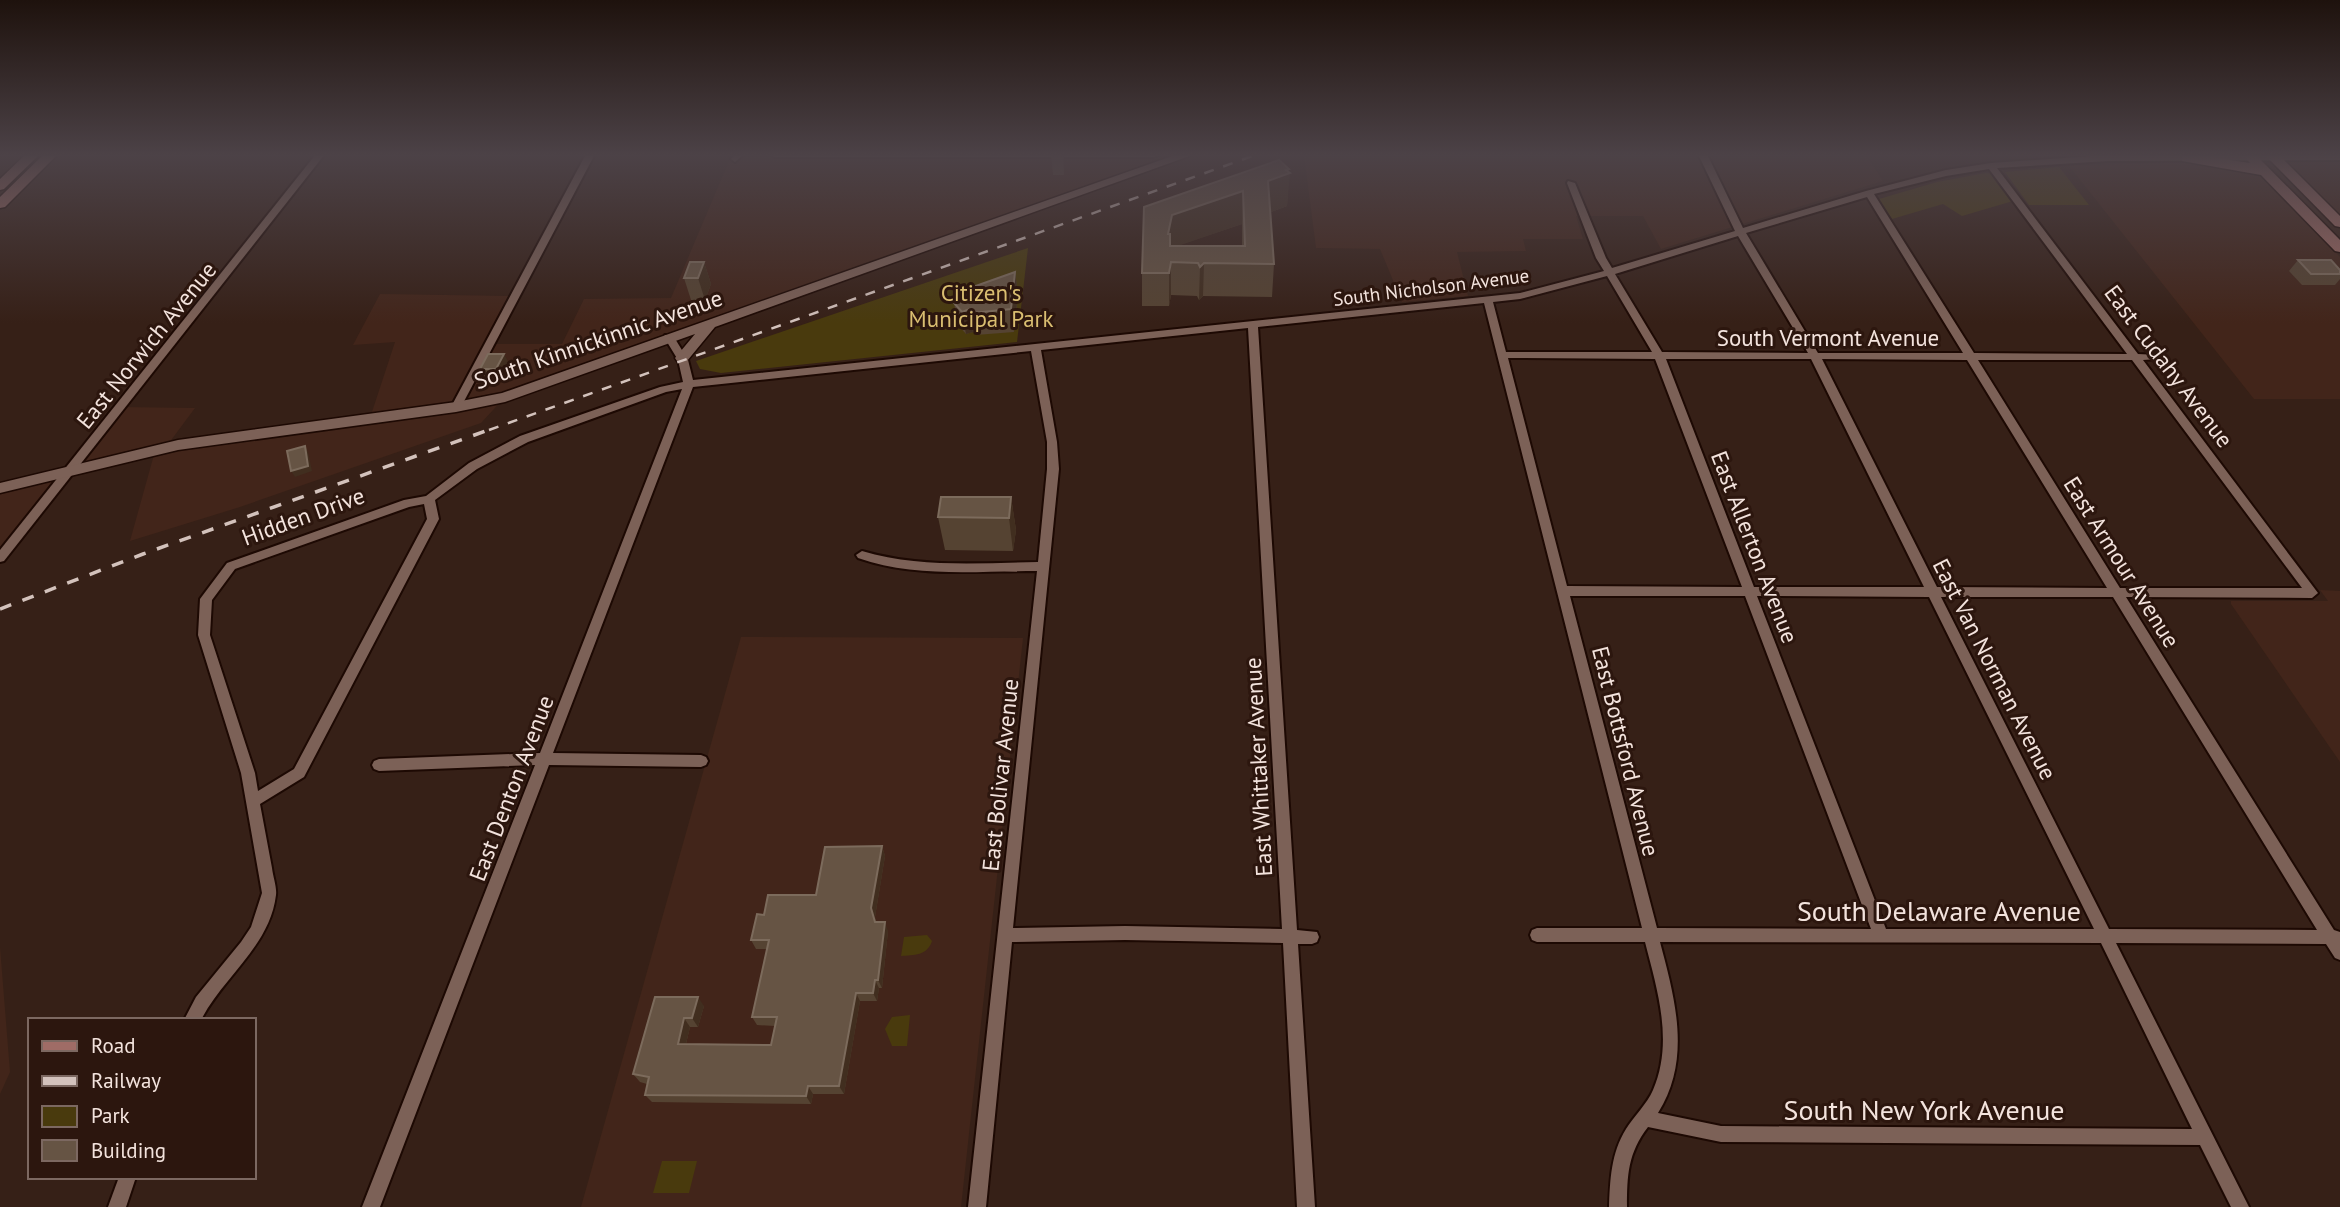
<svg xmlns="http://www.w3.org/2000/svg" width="2340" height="1207" font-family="'PT Sans',sans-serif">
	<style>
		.built { fill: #42251a }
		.green { fill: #493a0d }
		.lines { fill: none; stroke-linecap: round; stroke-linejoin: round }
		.minor-casing { stroke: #1d0903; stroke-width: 4 }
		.tertiary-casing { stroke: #1d0903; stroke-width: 3 }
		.secondary-casing { stroke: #1d0903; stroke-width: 3 }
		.minor { fill: #7c6157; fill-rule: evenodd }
		.tertiary { fill: #7c6157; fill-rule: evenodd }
		.secondary { fill: #9f6c66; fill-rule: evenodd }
		.rail-far1 { stroke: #d3c2bc; stroke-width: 2.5; stroke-dasharray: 10 10; stroke-linecap: butt }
		.rail { stroke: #d3c2bc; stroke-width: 3.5; stroke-dasharray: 12 12; stroke-linecap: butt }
		.wall { fill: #554332; fill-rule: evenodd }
		.shaded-wall { fill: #412e1f }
		.building { fill: #665444; stroke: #7c6b5c; stroke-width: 2; fill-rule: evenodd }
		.labels { text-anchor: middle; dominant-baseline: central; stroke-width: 6; stroke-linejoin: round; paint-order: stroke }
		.far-street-label { font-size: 19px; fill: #f3e3dd; stroke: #2c160e }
		.park-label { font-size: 23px; fill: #dabe71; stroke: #2c160e }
		.street-label { font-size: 23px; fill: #f3e3dd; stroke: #2c160e }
		.near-street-label { font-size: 28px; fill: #f3e3dd; stroke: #2c160e }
	</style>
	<rect width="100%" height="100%" fill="#362017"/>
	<g class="built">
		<path d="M732 154 1153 155 1152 168 505 397 481 423 240 507 130 541 155 451 70 471 0 558V488L70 471 121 407 195 408 166 447 370 418 395 342 353 345 380 294 516 296 493 339 496 344H562L584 299 671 298Z"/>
		<path d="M1865 154 1883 181 1661 249 1643 216H1576L1583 239H1523L1526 251 1457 252 1468 296 1402 302 1380 249 1316 248 1304 155Z"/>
		<path d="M2159 154H2177L2185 163 2257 173 2340 257V399H2254L2069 166 2168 163Z"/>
		<path d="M2340 154V223L2270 155Z"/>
		<path d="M2320 590 2340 591V762L2231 604V601H2328Z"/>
		<path d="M741 637 1023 638 961 1207H581Z"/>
		<path d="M0 947 10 1072 0 1094Z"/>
	</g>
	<g class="green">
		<path d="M2059 167 2089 205H2029L2005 172Z"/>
		<path d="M1986 173 1992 174 2013 201 1962 216 1943 204 1892 219 1879 199 1937 182Z"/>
		<path d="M1028 248 1017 342 721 373 700 369 696 361Z"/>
		<path d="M927 935 932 941C927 956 914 955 901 956L904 937Z"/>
		<path d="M910 1015 907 1046H892L885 1029 892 1017Z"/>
		<path d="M662 1161H697L689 1193H653Z"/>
	</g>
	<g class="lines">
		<defs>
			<g id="minor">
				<path d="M316 154H325L4 561 0 562V550Z"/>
				<path d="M586 154H595L461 407 456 411 452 410 451 407Z"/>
				<path d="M735 154H744L735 162 731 159Z"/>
				<path d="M770 154H1158L1154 157H774Z"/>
				<path d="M1698 154H1707L1743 228 1866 191 1946 170 1991 163 2108 155 2340 154V160L2108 161 1997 168 2138 354 2158 355V359L2143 360 2318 593 2312 598 2126 597 2334 930 2340 932V960L2335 958 2326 944 2116 943 2249 1207H2231L2200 1145 1721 1142 1648 1127C1628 1153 1627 1175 1627 1207H1609C1610 1180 1611 1153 1626 1129 1634 1116 1647 1104 1653 1090 1674 1042 1657 989 1645 942H1537L1532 940 1530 935 1532 930 1537 928H1642L1484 303 1258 327 1297 930 1317 932 1319 937 1317 942 1312 944H1298L1315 1207H1297L1283 943 1125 940 1012 942 986 1207H968L1037 571C977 571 915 578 858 558L856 555 862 551C919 568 979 563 1038 562L1047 469V442L1031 351 693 387 553 753 701 755 706 757 708 761 706 765 701 767 549 765 380 1207H362L535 765 379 771 374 769 372 765 374 761 379 759 540 753 682 389 666 392 528 442 477 469 435 500 439 519 304 777 260 804C264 825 268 847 272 868 273 877 277 887 276 895 270 946 223 977 201 1020H184L196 997 241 942 251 927 262 893 241 773 198 635 200 599 227 563 404 500 426 496 469 463 520 436 660 387 683 382 678 360 664 337 665 335H673L674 337 688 360 693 380 1520 293 1604 271 1596 258 1567 183 1568 181 1575 183 1606 258 1612 268 1735 231ZM1989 169 2127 354 1974 353 1874 194 1946 176ZM1867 197 1963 353H1818L1746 233ZM1738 236 1808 353 1662 352 1615 274ZM1607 276 1652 352H1506L1493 302 1520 299ZM1248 328 1282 929 1125 926 1013 928 1059 469 1057 442 1041 350ZM1508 358 1655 359 1742 587 1567 586ZM1666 359H1811L1924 587H1754ZM1822 359 1967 360 2107 588 1937 587ZM1978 360H2132L2302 588H2120ZM424 504 427 519 294 769 258 791 255 773 210 635 212 600 235 569 409 507ZM1570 596H1745L1871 929 1657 928ZM1757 596 1929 597 2094 929H1886ZM1941 597H2113L2317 930 2109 929ZM1660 942 2101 943 2192 1129 1721 1126 1658 1113C1692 1059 1675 999 1660 942Z"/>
				<path d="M119 1177H136L126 1207H108Z"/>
			</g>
			<path id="tertiary" d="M1178 154H1195L715 327 687 361H677L675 358 695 334 505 402 456 412 178 450 0 493V483L178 440 456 402 502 393Z"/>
			<g id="secondary">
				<path d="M26 154H40L4 189 0 190V179Z"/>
				<path d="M44 154H58L5 207 0 208V197Z"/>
				<path d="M2188 154 2250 163 2242 154H2255L2340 240V252L2335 251 2261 175 2182 161V155Z"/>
				<path d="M2264 154H2278L2340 216V227L2335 226Z"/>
			</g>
		</defs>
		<use href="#minor" class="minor-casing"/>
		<use href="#tertiary" class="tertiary-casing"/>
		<use href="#secondary" class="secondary-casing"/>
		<use href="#minor" class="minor"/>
		<use href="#tertiary" class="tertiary"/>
		<use href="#secondary" class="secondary"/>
		<path class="rail-far1" d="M489 430 1258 154"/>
		<path class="rail" d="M0 609 143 554 494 428"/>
	</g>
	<g class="wall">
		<path d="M1051 154H1064V175H1053Z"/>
		<path d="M1279 160 1289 172 1287 206 1271 212 1274 264 1272 297 1203 296 1199 300 1197 296 1171 295 1169 306H1142V273ZM1242 224V246H1176Z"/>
		<path d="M2298 260 2340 270V279L2335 285H2302L2289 271Z"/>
		<path d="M704 262 711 284 705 300H691L684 278Z"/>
		<path d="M1015 272 1018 294 1014 332 976 335 973 332 966 334 958 325 954 303 958 302 956 293Z"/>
		<path d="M510 365 502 380H486L480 369Z"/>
		<path d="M1011 497 1016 530 1013 551 945 550 938 517Z"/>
		<path d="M882 846 885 856 875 917 876 922 888 931 882 988H879L877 1001H860L844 1094H813L811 1104 652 1102 645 1095 647 1084 640 1082 633 1074 655 997 704 1006 698 1027H690L686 1044 771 1045 775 1026 757 1025 752 1017 767 949H756L751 940 764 915 816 895Z"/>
	</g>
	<g class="shaded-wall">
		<path d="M1063 154H1064V175Z"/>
		<path d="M1289 169 1288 174 1290 173 1287 206 1266 214 1268 181Z"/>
		<path d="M1243 191 1242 224 1172 248 1168 267V234L1172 215Z"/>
		<path d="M704 262 711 284 705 300 698 278Z"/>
		<path d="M1171 262V295L1169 306V273Z"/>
		<path d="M1204 263 1203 296 1199 300 1200 267Z"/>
		<path d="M1015 272 1018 294 1014 332 1011 309Z"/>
		<path d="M970 309 973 332 966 334 962 312Z"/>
		<path d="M504 354 510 365 502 380 496 369Z"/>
		<path d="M305 446 308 452 312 471 295 477 291 471Z"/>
		<path d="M1011 497 1016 530 1013 551 1009 518Z"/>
		<path d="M882 846 885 856 875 917 878 931 871 908Z"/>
		<path d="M885 922 888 931 882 988 878 980Z"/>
		<path d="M875 980 879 988 877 1001 873 993Z"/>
		<path d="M856 993 860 1001 844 1094 839 1086Z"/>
		<path d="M698 997 704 1006 698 1027 692 1018Z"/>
		<path d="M684 1018 690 1027 684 1052 678 1044Z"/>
		<path d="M808 1086 813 1094 811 1104 806 1096Z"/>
	</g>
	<g class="building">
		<path d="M1279 160 1289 169 1286 170 1290 173 1268 181 1274 264 1204 263 1200 267 1198 263 1171 262 1169 273H1142L1144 207ZM1243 191 1245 246H1170V234H1168L1172 215Z"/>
		<path d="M2298 260H2331L2340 270V274H2311Z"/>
		<path d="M690 262H704L698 278H684Z"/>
		<path d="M1015 272 1011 309 973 313 970 309 962 312 954 303 962 300 956 293Z"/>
		<path d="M488 354H504L496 369H480Z"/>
		<path d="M305 446 308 466 291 471 287 451Z"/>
		<path d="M941 497H1011L1009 518 938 517Z"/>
		<path d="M882 846 871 908 875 922H885L878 980H875L873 993H856L839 1086H808L806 1096 645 1095 649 1077 633 1074 655 997H698L692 1018H684L678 1044 771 1045 777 1017H752L769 940H751L757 914 764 915 768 895H816L825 847Z"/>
	</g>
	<linearGradient id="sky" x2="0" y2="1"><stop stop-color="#1e120d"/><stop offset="0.48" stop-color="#4c4247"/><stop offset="1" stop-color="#4c4247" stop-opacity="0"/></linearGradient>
	<rect width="2340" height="323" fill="url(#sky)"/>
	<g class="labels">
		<g class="far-street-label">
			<text transform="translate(1431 287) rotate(-7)">South Nicholson Avenue</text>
		</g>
		<g class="park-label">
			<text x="981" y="292">Citizen's<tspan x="981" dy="26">Municipal Park</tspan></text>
		</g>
		<g class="street-label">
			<text x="1828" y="337">South Vermont Avenue</text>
			<text transform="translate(598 339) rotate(-19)">South Kinnickinnic Avenue</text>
			<text transform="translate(146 345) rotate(-51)">East Norwich Avenue</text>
			<text transform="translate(2169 366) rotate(53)">East Cudahy Avenue</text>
			<text transform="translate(303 516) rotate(-20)">Hidden Drive</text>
			<text transform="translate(1755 547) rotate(69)">East Allerton Avenue</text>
			<text transform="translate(2122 562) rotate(58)">East Armour Avenue</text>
			<text transform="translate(1995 669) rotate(63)">East Van Norman Avenue</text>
			<text transform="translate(1626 751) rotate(76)">East Bottsford Avenue</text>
			<text transform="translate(1258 767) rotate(-93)">East Whittaker Avenue</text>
			<text transform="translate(1000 775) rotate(-84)">East Bolivar Avenue</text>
			<text transform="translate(511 788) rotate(-69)">East Denton Avenue</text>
		</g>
		<g class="near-street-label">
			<text x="1939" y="910">South Delaware Avenue</text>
			<text x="1924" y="1109">South New York Avenue</text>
		</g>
	</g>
	<rect x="28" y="1018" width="228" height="161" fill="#2c160e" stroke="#7c6861" stroke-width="2"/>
	<rect x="42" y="1041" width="35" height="10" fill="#9f6c66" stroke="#7c6861" stroke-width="2"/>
	<text x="91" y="1053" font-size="21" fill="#f3e3dd">Road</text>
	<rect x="42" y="1076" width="35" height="10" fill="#d3c2bc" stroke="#7c6861" stroke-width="2"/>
	<text x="91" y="1088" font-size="21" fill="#f3e3dd">Railway</text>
	<rect x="42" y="1106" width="35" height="21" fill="#493a0d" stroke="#7c6861" stroke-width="2"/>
	<text x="91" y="1123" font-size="21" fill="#f3e3dd">Park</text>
	<rect x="42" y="1140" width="35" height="21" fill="#665444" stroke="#7c6861" stroke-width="2"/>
	<text x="91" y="1158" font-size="21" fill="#f3e3dd">Building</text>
</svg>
